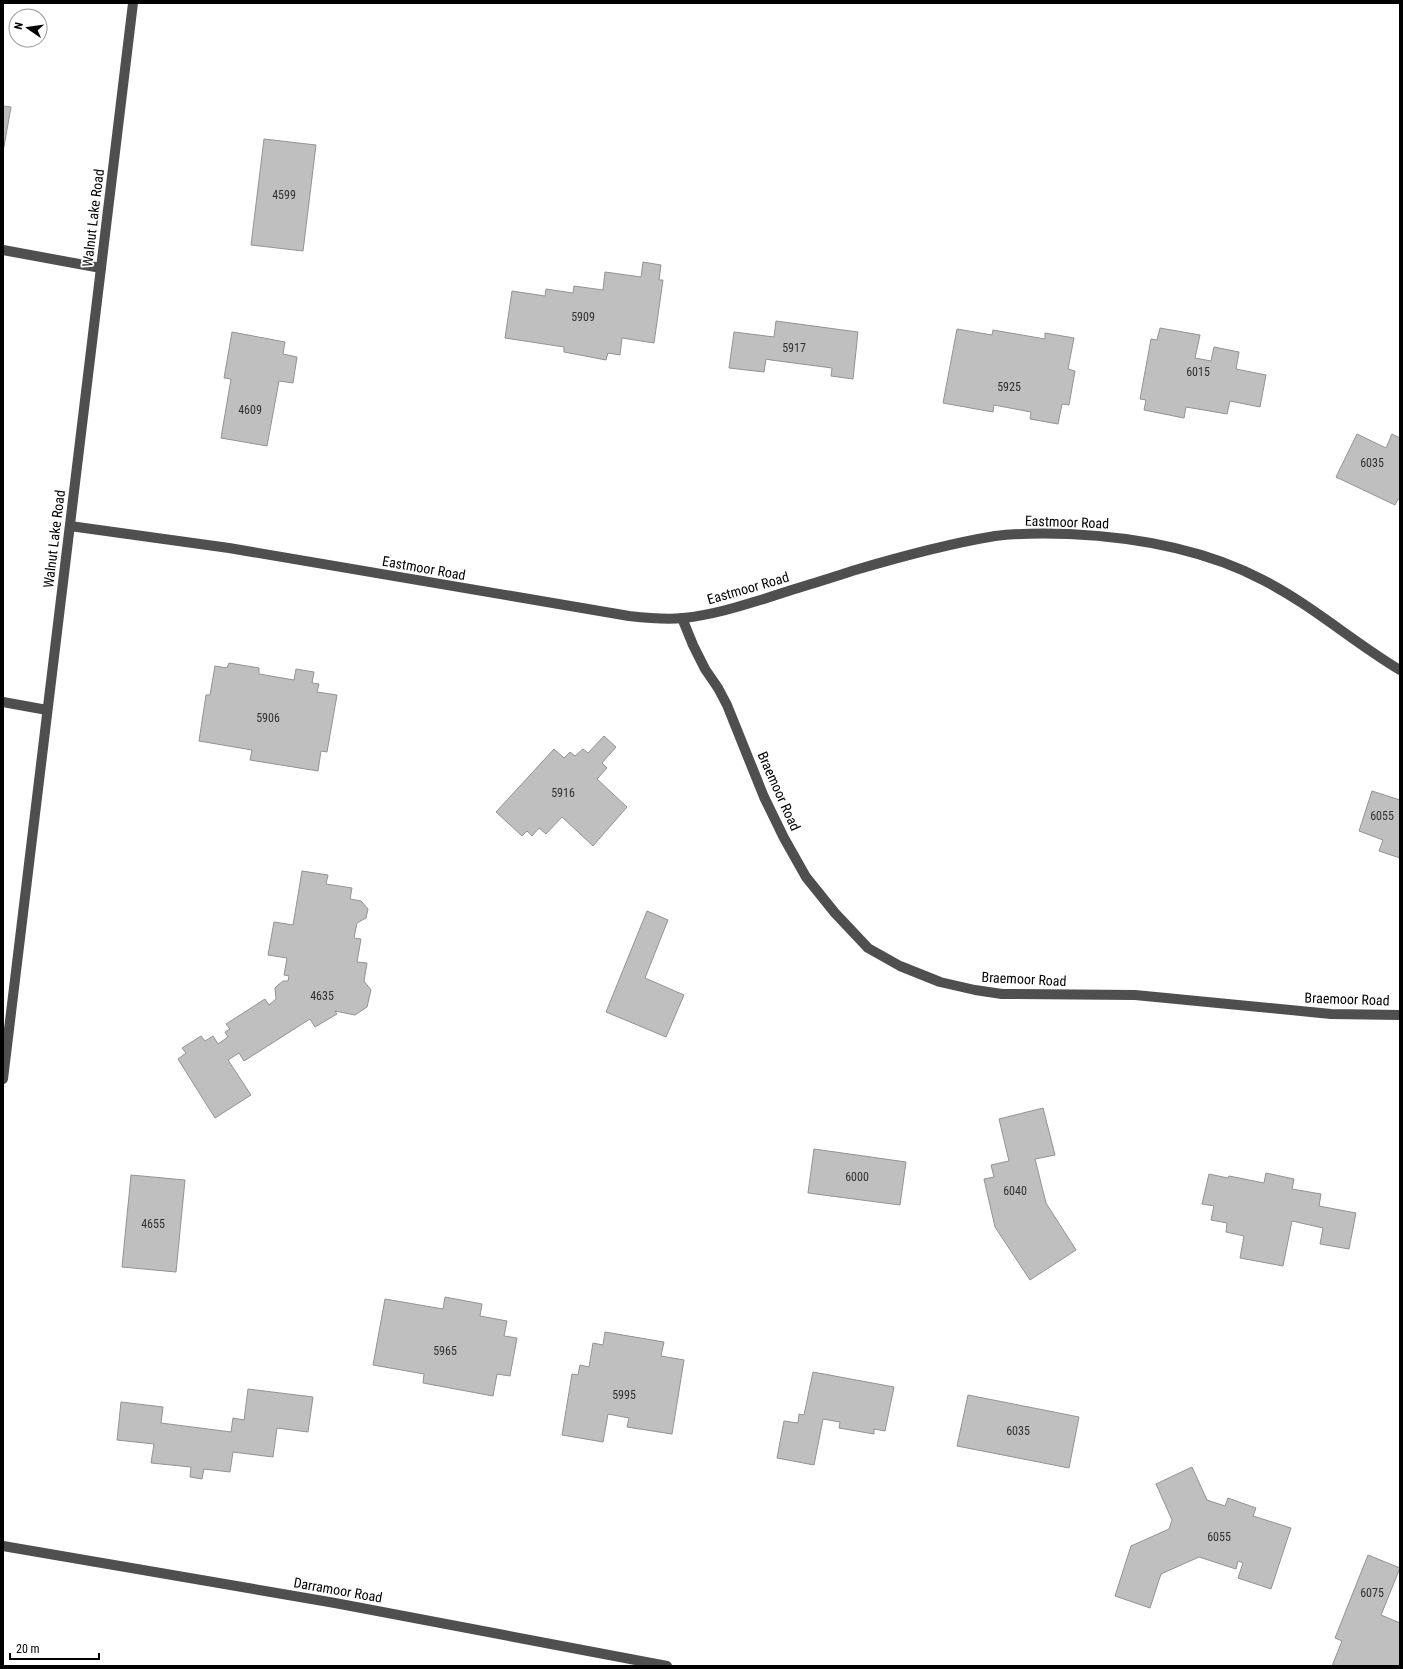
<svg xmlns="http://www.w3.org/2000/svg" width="1403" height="1669" font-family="'Roboto Condensed',sans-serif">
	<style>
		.building { fill: #bfbfbf; stroke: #939393 }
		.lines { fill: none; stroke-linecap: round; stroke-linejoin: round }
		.minor { stroke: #4f4f4f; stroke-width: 10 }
		.labels { text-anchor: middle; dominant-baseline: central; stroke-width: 3.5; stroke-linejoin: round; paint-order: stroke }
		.number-label { font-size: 12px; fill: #303030 }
		.street-label { font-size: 14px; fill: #000; stroke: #fff }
	</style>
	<rect width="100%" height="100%" fill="#fff"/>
	<g class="building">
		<path d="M3 106 11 107 3 152Z"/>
		<path d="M264 139 316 145 303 251 251 245Z"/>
		<path d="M643 262 661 265 659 280H663L654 343 622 338 620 355 608 353 606 360 564 352V347L505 338 512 291 545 296 546 289 573 293 574 286 603 290 605 272 641 277Z"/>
		<path d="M776 321 858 332 853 379 831 376 832 368 771 360 766 359 764 372 729 368 734 332 774 337Z"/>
		<path d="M1160 328 1200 335 1195 358 1211 361 1214 347 1239 352 1236 369 1266 375 1260 407 1230 401 1227 414 1186 407 1184 418 1144 410 1146 400 1140 399 1151 339 1157 340Z"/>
		<path d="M957 329 992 335 993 330 1045 339V333L1074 338 1068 369 1075 371 1069 405 1062 404 1058 424 1030 419 1031 412 994 405 993 412 943 403Z"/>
		<path d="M232 332 285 342 283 354 297 357 293 383 279 381 267 446 221 438 231 379 224 378Z"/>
		<path d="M1357 434 1386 448 1392 434 1400 438V501L1398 499 1395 505 1336 477Z"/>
		<path d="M229 663 259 668V674L294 680 296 669 314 672 312 683 319 684 317 692 337 695 327 752 321 751 318 771 250 760 252 750 199 741 206 695H210L215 666 227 668Z"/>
		<path d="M604 736 616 747 602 763 607 768 597 779 627 807 593 846 562 817 546 834 539 828 532 836 527 831 522 836 496 812 554 749 564 758 570 752 575 756 583 749 588 753Z"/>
		<path d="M1372 791 1400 800V858L1379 851 1383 840 1359 831Z"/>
		<path d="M302 871 328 875 326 884 352 888 350 899 361 901 368 909 366 918 357 923 354 938 361 939 357 962 367 963 364 981 371 990 367 1007 355 1015 335 1011 337 1014 315 1027 310 1019 244 1061 239 1053 228 1060 251 1095 215 1118 178 1059 186 1053 182 1048 201 1036 205 1041 213 1036 218 1044 228 1037 225 1032 230 1029 226 1024 265 999 269 1005 276 999 275 988 278 985 283 981H288L289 976 284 975 287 958 268 955 274 922 293 925Z"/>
		<path d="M647 911 668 920 645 978 684 995 666 1037 606 1012Z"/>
		<path d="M1043 1108 1055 1155 1035 1159 1046 1203 1076 1250 1030 1280 995 1227 984 1179 994 1177 991 1165 1009 1161 999 1119Z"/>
		<path d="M814 1149 906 1162 900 1205 808 1193Z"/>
		<path d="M1266 1173 1294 1179 1292 1189 1321 1194 1319 1206 1356 1213 1349 1249 1320 1244 1323 1228 1292 1221 1283 1266 1240 1258 1244 1236 1226 1232 1227 1223 1211 1220 1214 1206 1202 1204 1209 1174 1228 1178 1229 1176 1264 1183Z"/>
		<path d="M131 1175 185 1180 176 1272 122 1267Z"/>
		<path d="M445 1297 482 1304 480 1316 507 1321 504 1336 517 1338 510 1376 497 1374 493 1396 423 1383 424 1374 373 1365 385 1299 443 1309Z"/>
		<path d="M605 1332 664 1342 661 1356 684 1360 672 1434 627 1427 629 1418 608 1414 603 1442 562 1435 572 1374 578 1375 580 1365 589 1367 593 1343 603 1345Z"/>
		<path d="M813 1372 894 1387 885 1431 874 1429V1434L839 1428 840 1422 823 1419 814 1465 777 1458 784 1421 798 1423 799 1414 804 1415Z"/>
		<path d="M248 1389 313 1397 308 1432 277 1428 273 1457 233 1452 230 1472 204 1469 202 1479 190 1477 191 1467 151 1463 154 1444 117 1440 121 1402 163 1407 161 1423 231 1432 233 1418 244 1420Z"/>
		<path d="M968 1395 1079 1417 1069 1468 957 1446Z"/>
		<path d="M1192 1467 1207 1500 1225 1506 1228 1498 1256 1508 1253 1516 1291 1528 1271 1589 1238 1578 1243 1563 1238 1561 1236 1569 1199 1557 1161 1574 1150 1608 1115 1596 1131 1546 1169 1529 1172 1520 1156 1484Z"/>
		<path d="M1368 1555 1400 1568 1381 1615 1400 1623V1666H1332L1342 1641 1335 1638Z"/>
	</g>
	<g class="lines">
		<g class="minor">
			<path d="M3 250 101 268"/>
			<path d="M70 526 229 548 629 616C647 618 665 620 683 618 713 615 741 606 770 597 797 588 825 580 852 571 899 557 947 544 995 536 1020 533 1045 533 1069 534 1135 537 1204 549 1263 580 1312 605 1353 642 1400 670"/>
			<path d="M682 618 693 645 705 669 718 688 727 705 764 797 784 838 806 877 835 913 868 948 900 966 940 982 975 990 1002 994 1135 995 1331 1014 1400 1015"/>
			<path d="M3 702 47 710"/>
			<path d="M3 1079 133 3"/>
			<path d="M3 1546 335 1603 667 1666"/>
		</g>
	</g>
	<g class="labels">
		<g class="number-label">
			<text x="284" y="195">4599</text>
			<text x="583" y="317">5909</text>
			<text x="794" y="348">5917</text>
			<text x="1198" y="372">6015</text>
			<text x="1009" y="387">5925</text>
			<text x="250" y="410">4609</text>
			<text x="1372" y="463">6035</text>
			<text x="268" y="718">5906</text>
			<text x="563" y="793">5916</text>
			<text x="1382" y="816">6055</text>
			<text x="322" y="996">4635</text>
			<text x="857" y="1177">6000</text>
			<text x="1015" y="1191">6040</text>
			<text x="153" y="1224">4655</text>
			<text x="445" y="1351">5965</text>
			<text x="624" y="1395">5995</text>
			<text x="1018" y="1431">6035</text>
			<text x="1219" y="1537">6055</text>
			<text x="1372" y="1593">6075</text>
		</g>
		<g class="street-label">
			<text transform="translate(93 218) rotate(-83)">Walnut Lake Road</text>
			<text transform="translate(1067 522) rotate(2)">Eastmoor Road</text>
			<text transform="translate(54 539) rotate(-83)">Walnut Lake Road</text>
			<text transform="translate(424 568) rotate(10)">Eastmoor Road</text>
			<text transform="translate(748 588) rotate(-16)">Eastmoor Road</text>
			<text transform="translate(779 791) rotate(66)">Braemoor Road</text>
			<text transform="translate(1024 979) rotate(3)">Braemoor Road</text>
			<text transform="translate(1347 999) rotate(2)">Braemoor Road</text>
			<text transform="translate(338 1590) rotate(10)">Darramoor Road</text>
		</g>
	</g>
	<rect width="1403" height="1669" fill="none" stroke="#000000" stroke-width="8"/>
	<g transform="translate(28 28) rotate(283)"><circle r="19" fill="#ffffff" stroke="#999999"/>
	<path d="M0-3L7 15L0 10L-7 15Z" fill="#000000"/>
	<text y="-6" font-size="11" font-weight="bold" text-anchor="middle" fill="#000000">N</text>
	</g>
	<path d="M10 1653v6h89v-6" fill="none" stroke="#000000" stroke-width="2"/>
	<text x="16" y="1653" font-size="12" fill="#000000" stroke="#ffffff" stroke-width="3" paint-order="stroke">20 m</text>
</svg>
